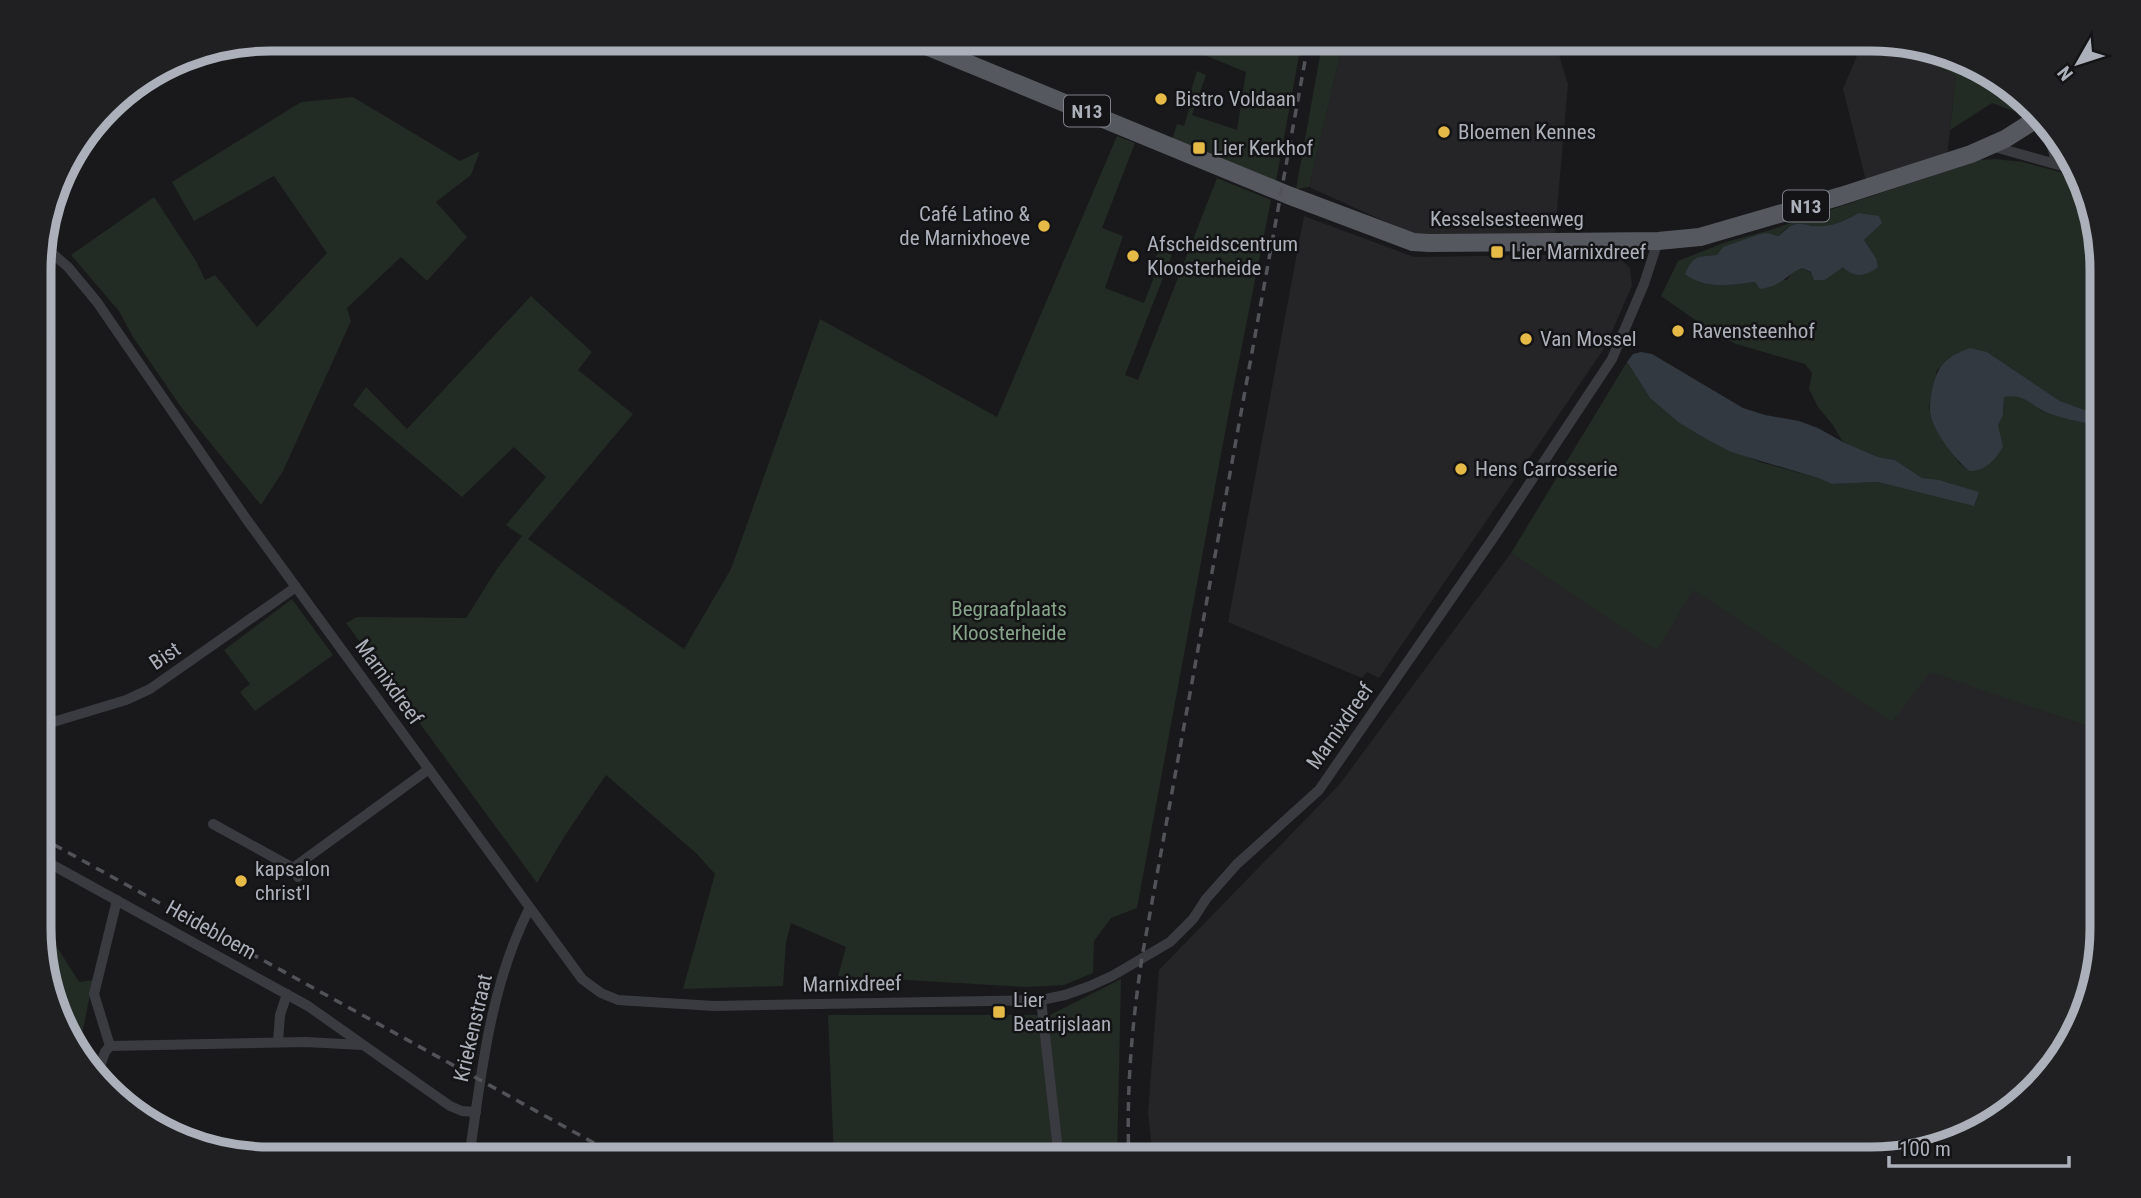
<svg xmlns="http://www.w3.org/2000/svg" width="2141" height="1198" font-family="'Roboto Condensed',sans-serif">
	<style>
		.built { fill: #252528 }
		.green { fill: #232b25; fill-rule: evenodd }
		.water { fill: #323940 }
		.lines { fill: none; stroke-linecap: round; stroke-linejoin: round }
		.minor { stroke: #3a3b40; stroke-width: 10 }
		.primary { stroke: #56585f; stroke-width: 18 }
		.rail { stroke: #515359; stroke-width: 3.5; stroke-dasharray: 9 7; stroke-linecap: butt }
		.poi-dot { fill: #e6ba46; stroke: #141416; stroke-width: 2.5 }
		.labels { text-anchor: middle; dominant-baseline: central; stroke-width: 5; stroke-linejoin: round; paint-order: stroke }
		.shield { fill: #141416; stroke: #7e8189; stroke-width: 2 }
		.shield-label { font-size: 19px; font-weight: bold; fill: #acb0ba }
		.poi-label { font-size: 21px; fill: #acb0ba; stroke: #141416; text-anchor: start }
		.street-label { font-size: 21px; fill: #acb0ba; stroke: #141416 }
		.park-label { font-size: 21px; fill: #85a389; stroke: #141416 }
		.rim { fill: none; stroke: #acb0ba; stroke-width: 9 }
	</style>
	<rect width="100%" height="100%" fill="#19191b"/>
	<g class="built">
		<path d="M1344 39H1554L1568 84 1555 233 1428 236 1415 235 1309 187Z"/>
		<path d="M1864 39 1901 46 1956 76 1947 156 1866 181 1843 89Z"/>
		<path d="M1304 216 1414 257 1615 254 1630 268 1632 286 1605 347 1379 678 1367 672 1362 678 1228 622Z"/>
		<path d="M1511 553 1657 650 1693 589 2102 731V943L2072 1043 1999 1121 1886 1159H1153L1148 1113 1159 970 1339 785Z"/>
	</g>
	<g class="green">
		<path d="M1165 39H1302L1276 181 1172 140 1177 124 1184 126 1190 106 1187 104 1197 71 1206 75 1192 115 1237 130 1246 72Z"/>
		<path d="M1323 39H1344L1309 187 1296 189Z"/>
		<path d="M1901 47 1986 69 2027 108 2019 113 1992 103 1950 130 1956 76Z"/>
		<path d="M353 97 460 161 480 151 471 175 436 202 467 237 427 281 401 257 347 308 351 321 283 471 261 505 181 407 133 337 119 311 71 255 154 197 196 261 205 280 215 275 257 327 327 253 274 176 194 221 172 182 301 102Z"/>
		<path d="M1117 136 1135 143 1102 228 1123 236 1105 288 1144 303 1154 277 1148 275 1159 250 1172 255 1125 375 1138 380 1217 178 1271 200 1229 411 1137 908 1111 918 1094 941 1093 973 1064 985 1026 987 838 976 846 947 791 923 786 942 783 986 683 989 715 874 696 853 606 775 564 837 537 883 346 623 357 617 466 618 497 569 522 536 506 525 546 477 514 447 462 497 353 405 366 387 407 429 531 296 592 352 578 370 633 414 528 539 684 649 731 569 820 319 997 417Z"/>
		<path d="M1995 159 2023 162 2075 176 2102 255V416L2060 401 1987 352H1959L1948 359 1937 370 1929 407 1931 418 1938 431 1959 463 1969 471 2003 415 2004 397 2013 395 2031 400 2042 411 2102 427V569L2099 572V581L2102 589V731L1930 672 1892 722 1693 590 1657 651 1511 553 1627 362 1650 398 1678 422 1699 435 1760 462 1818 478 1832 484 1878 482 1974 505 1951 483 1922 478 1895 460 1878 457 1843 442 1832 424 1818 407 1809 389 1812 373 1805 364 1736 344 1711 331 1661 296 1678 261 1726 242 1770 230 1980 160ZM1858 213 1871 232 1864 240 1876 258 1843 266 1825 280 1802 268 1792 273 1787 280 1709 285 1687 269C1696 255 1703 257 1718 255L1723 247 1768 233 1778 236 1788 227 1797 224 1823 227 1844 222Z"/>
		<path d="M292 599 333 655 255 711 240 692 250 684 224 650Z"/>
		<path d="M40 934 52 939 79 982 93 980 80 1044 83 1062 77 1056 40 958Z"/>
		<path d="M1121 979 1117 1159H834L828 1015H1050Z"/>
	</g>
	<g class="water">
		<path d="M1858 213 1879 216 1882 223 1864 240 1876 258 1878 267C1865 277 1854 278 1843 267L1825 280H1814L1811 272 1802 268C1784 276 1783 286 1760 289L1755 282C1730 285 1706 290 1685 274 1693 254 1700 257 1717 255L1723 247 1760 234 1768 233 1778 236C1784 233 1789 224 1797 224 1802 223 1809 226 1814 226 1831 227 1844 222 1858 213Z"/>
		<path d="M1970 348 1987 352 2060 401 2102 416V427C2085 422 2067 420 2051 414 2032 408 2027 393 2004 397L2003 415 1998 425 2003 447C1994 461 1986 471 1969 471 1955 459 1936 435 1931 417 1929 410 1930 403 1931 396 1936 368 1942 358 1970 348Z"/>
		<path d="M1641 352 1652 354 1743 408 1765 415 1799 421 1818 428 1843 442 1878 457 1895 460 1922 478 1939 480 1979 492 1974 506 1878 482 1832 484 1818 478 1731 452 1699 435 1678 422 1650 398 1627 362 1633 354Z"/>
	</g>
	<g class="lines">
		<g class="minor">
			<path d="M2036 120C2046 132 2055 147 2055 164"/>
			<path d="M1991 146 2073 169"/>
			<path d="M40 243 68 267 97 302 247 520 582 979 601 993 618 1000 714 1006 1041 1000 1065 995 1090 986 1112 976 1170 942 1193 919 1206 899 1237 864 1319 790 1496 534 1612 359 1644 284 1658 241"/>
			<path d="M40 726 126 700 150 689 296 587"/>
			<path d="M213 824 293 868"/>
			<path d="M40 858 308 1006 450 1106 462 1111 476 1112"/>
			<path d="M298 877 293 868 429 769"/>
			<path d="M1041 1000 1059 1159"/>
			<path d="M278 1042 280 1015 287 994"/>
			<path d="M110 1046 306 1042 362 1045"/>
			<path d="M97 1075 105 1052 110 1046 94 994 117 900"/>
			<path d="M469 1159C481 1075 490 986 529 909"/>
		</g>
		<path class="primary" d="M909 39 1288 195 1413 242 1429 243 1658 241 1700 237 1841 196 1971 154 2005 139 2038 118"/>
		<g class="rail">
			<path d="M40 837 623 1159"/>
			<path d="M1129 1159C1126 1091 1132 1024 1142 957L1309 39"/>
		</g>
	</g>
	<g class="poi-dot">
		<circle cx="1161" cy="99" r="7"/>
		<circle cx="1444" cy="132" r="7"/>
		<rect x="1192" y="141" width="14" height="14" rx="3.5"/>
		<circle cx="1044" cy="226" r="7"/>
		<rect x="1490" y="245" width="14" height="14" rx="3.5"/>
		<circle cx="1133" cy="256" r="7"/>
		<circle cx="1678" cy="331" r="7"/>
		<circle cx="1526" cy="339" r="7"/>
		<circle cx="1461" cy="469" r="7"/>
		<circle cx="241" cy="881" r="7"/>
		<rect x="992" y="1005" width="14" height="14" rx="3.5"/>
	</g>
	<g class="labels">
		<g class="shield">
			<rect x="1064" y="95.5" width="46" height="31" rx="5"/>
			<rect x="1783" y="190.5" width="46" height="31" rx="5"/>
		</g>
		<g class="shield-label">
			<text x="1087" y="111">N13</text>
			<text x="1806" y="206">N13</text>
		</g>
		<g class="poi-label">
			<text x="1175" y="99">Bistro Voldaan</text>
			<text x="1458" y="132">Bloemen Kennes</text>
			<text x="1213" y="148">Lier Kerkhof</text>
			<text x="1030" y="214" text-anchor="end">Café Latino &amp;<tspan x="1030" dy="24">de Marnixhoeve</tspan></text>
			<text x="1147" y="244">Afscheidscentrum<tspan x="1147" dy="24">Kloosterheide</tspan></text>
			<text x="1511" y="252">Lier Marnixdreef</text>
			<text x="1692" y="331">Ravensteenhof</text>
			<text x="1540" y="339">Van Mossel</text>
			<text x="1475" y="469">Hens Carrosserie</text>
			<text x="255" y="869">kapsalon<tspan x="255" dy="24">christ'l</tspan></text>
			<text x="1013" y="1000">Lier<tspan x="1013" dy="24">Beatrijslaan</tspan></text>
		</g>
		<g class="street-label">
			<text x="1507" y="219">Kesselsesteenweg</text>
			<text transform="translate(165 656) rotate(-34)">Bist</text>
			<text transform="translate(389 682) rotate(54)">Marnixdreef</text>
			<text transform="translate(1340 726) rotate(-55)">Marnixdreef</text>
			<text transform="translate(211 930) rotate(29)">Heidebloem</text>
			<text transform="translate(852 984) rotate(-1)">Marnixdreef</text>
			<text transform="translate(473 1028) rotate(-77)">Kriekenstraat</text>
		</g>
		<g class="park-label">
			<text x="1009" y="609">Begraafplaats<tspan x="1009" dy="24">Kloosterheide</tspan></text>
		</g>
	</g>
	<path d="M0 0H2141V1198H0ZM270 51H1871A219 219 0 0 1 2090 270V928A219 219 0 0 1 1871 1147H270A219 219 0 0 1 51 928V270A219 219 0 0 1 270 51Z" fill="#202023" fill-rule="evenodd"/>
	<path class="rim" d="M270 51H1871A219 219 0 0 1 2090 270V928A219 219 0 0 1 1871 1147H270A219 219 0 0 1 51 928V270A219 219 0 0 1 270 51Z"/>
	<g transform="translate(2078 63) rotate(231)" stroke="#141416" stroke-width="5" paint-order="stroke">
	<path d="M0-5L12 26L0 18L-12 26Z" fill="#acb0ba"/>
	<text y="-10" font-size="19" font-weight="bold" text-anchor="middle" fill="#acb0ba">N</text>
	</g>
	<path d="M1889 1156v10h180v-10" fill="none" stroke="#acb0ba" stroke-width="3.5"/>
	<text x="1899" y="1156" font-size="21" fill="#acb0ba" stroke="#141416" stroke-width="5" paint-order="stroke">100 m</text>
</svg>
